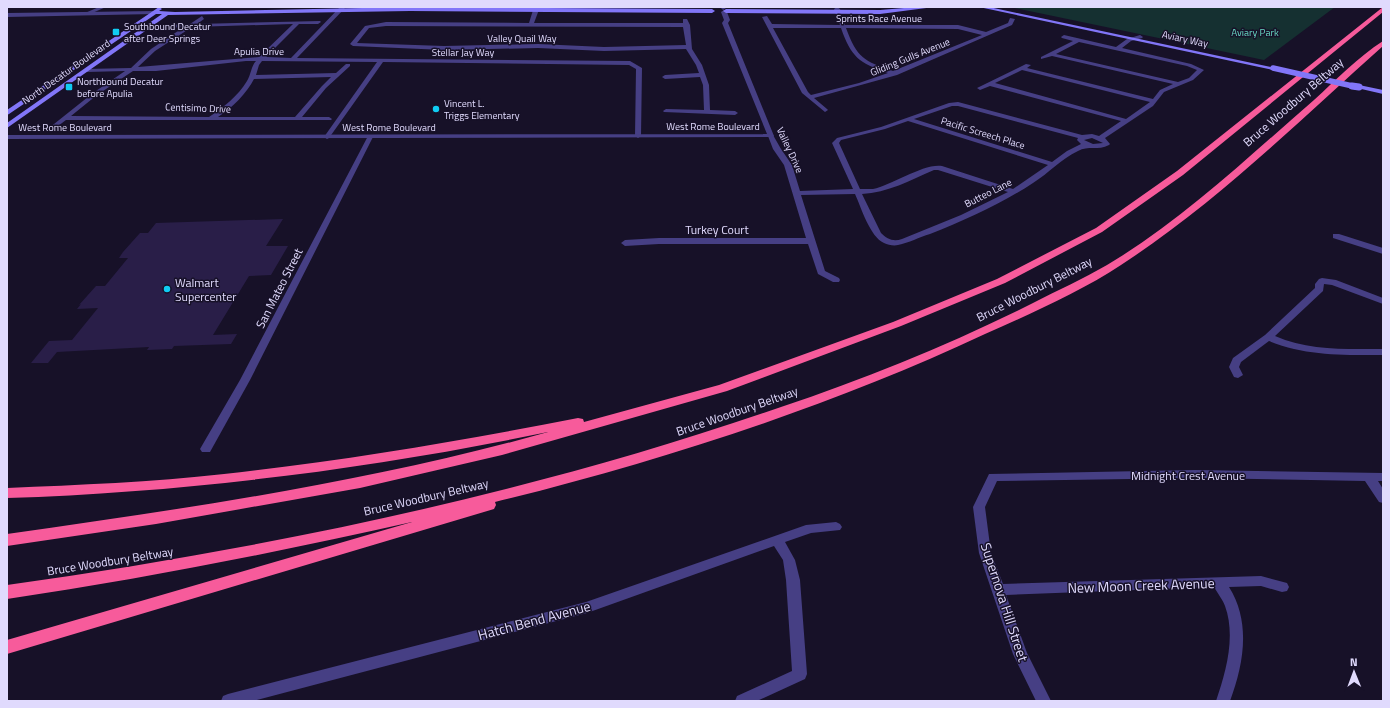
<svg xmlns="http://www.w3.org/2000/svg" width="1390" height="708" font-family="'Titillium Web',sans-serif">
	<style>
		.green { fill: #153031 }
		.building { fill: #291e48 }
		.lines { fill: none; stroke-linecap: round; stroke-linejoin: round }
		.minor { fill: #463f84; fill-rule: evenodd }
		.tertiary { fill: #463f84; fill-rule: evenodd }
		.secondary { fill: #8276f8; fill-rule: evenodd }
		.motorway { fill: #f75b9b; fill-rule: evenodd }
		.secondary-bridge-far1 { stroke: #8276f8; stroke-width: 5.5 }
		.secondary-bridge { stroke: #8276f8; stroke-width: 7 }
		.poi-dot { fill: #10ccf3; stroke: #171128; stroke-width: 1.5 }
		.labels { text-anchor: middle; dominant-baseline: central; stroke-width: 3; stroke-linejoin: round; paint-order: stroke }
		.far-street-label { font-size: 10px; fill: #e0dafd; stroke: #171128 }
		.far-poi-label { font-size: 10px; fill: #e0dafd; stroke: #171128; text-anchor: start }
		.far-park-label { font-size: 10px; fill: #68dbc6; stroke: #171128 }
		.street-label { font-size: 12px; fill: #e0dafd; stroke: #171128 }
		.poi-label { font-size: 12px; fill: #e0dafd; stroke: #171128; text-anchor: start }
		.near-street-label { font-size: 14px; fill: #e0dafd; stroke: #171128 }
	</style>
	<rect width="100%" height="100%" fill="#171128"/>
	<path class="green" d="M1010 7H1335L1264 60Z"/>
	<path class="building" d="M283 219 266 246H288L271 275 249 276 213 335 237 334 231 344 174 346 172 349 147 350 149 347 57 352 48 363H31L49 341 72 340 98 308 77 309 81 304 79 305 96 286H105L128 258H119L123 252 140 233H148L156 223Z"/>
	<g class="lines">
		<g class="minor">
			<path d="M99 7H106L90 14 85 13Z"/>
			<path d="M340 7 345 8 297 58 630 61 642 68 641 136 638 138 635 136 636 69 629 65 383 62 329 138 327 139 324 137 377 62 262 61 259 65 256 75 336 73 346 64H350V66L326 88 302 117H329L332 119 331 120H66L54 129 49 128 93 93 125 71 87 72 84 70 85 69 131 68 151 49 184 27 167 28 165 27V25L190 24 202 16 204 19 197 24 320 21 321 22 318 24H299L266 57 291 58ZM293 24 259 57 138 67 155 51 192 27ZM246 61H256C251 66 251 75 247 81 238 96 223 108 209 117L71 116 97 95 133 71H156ZM331 77 322 86 295 117H218C232 108 247 93 254 79Z"/>
			<path d="M534 7H540L534 23H683V19H687L690 25 692 49 702 65 709 85 710 110 735 111 738 113 735 115 664 112 663 111 666 109 704 110 703 85 700 77 665 79 662 77 665 75 699 73 696 65 686 49 604 51 538 48 444 50 353 46 350 44 365 26 386 22 529 23ZM386 26 683 27 686 45 604 47 538 44 444 46 357 43 369 28Z"/>
			<path d="M720 7H726V8L723 10Z"/>
			<path d="M837 7 840 9 845 25H958L986 32 1008 23 1010 18 1015 19 1012 25 897 75 814 98 827 109 828 110 825 112 802 93 762 17 767 16 772 24 840 25 834 9ZM773 28H841C851 57 859 63 888 73L859 83 811 95 808 92ZM846 28 958 29 982 35 893 71C864 61 857 58 846 28Z"/>
			<path d="M1064 35 1116 47 1127 39 1140 35 1143 37 1142 38 1131 41 1122 48 1191 64 1204 70 1193 80 1164 92 1153 106 1105 138 1110 144 1109 145C1098 151 1088 145 1078 151 1061 159 1049 173 1033 183 1001 204 966 220 930 234 919 237 909 243 898 245 894 246 888 245 884 243 870 237 861 207 855 194L801 195 825 271 839 278 840 280 839 282H833L818 274 808 244H659L625 246 621 243 625 240 659 238H806L784 165 773 149 768 136 769 135H773L781 149 792 165 800 191 853 189 832 143 837 138 881 127 949 103 958 102 1082 135 1092 134 1099 136 1121 121 990 86 980 90 977 88 1026 64 1031 65 1027 68 1153 99 1160 90 1173 84 1052 56 1041 59V57L1073 41 1062 38 1061 37ZM1079 42 1187 66 1197 70 1189 78 1178 82 1056 54ZM1022 70 1150 102 1126 119 995 83ZM952 106H958L1078 138 1077 140 1081 144 1067 151 1052 162 914 119ZM908 121 1048 165 1013 189 942 166C924 163 892 185 873 189 869 189 864 189 860 189L839 143 841 140 885 129ZM1092 138 1103 143 1093 144 1084 140ZM934 170H938L1008 192 961 215 902 239C893 242 887 239 881 233L862 194C887 193 911 180 934 170Z"/>
			<path d="M368 136 373 137 250 380 210 452H202L200 449 240 380Z"/>
			<path d="M1333 234H1339L1383 248V254L1333 238Z"/>
			<path d="M1322 278 1336 280 1383 298V304L1332 285 1324 284 1323 291 1275 336C1309 351 1346 349 1383 349V355C1344 355 1305 356 1269 341L1241 362 1239 367 1243 375 1238 378 1234 377 1229 367 1233 358 1265 335 1315 288V284L1319 279Z"/>
			<path d="M1195 470 1383 473V481H1378L1383 489V503L1379 502 1365 481 1195 478 997 481 985 507 991 553 1003 584 1261 576 1287 583 1289 587 1287 591 1282 592 1261 586 1229 587C1251 622 1244 663 1230 701H1216C1226 672 1236 636 1225 606 1223 600 1218 594 1214 587L1006 595 1027 653 1051 701H1036L1013 654 979 553 973 507 989 474Z"/>
			<path d="M836 522 840 524 842 527 840 530 811 533 785 542 795 560 800 580 807 674 805 679 757 701H735L737 696 792 671 786 580 783 560 774 546 587 613 253 701H221L223 696 228 694 586 602 806 525Z"/>
		</g>
		<g class="tertiary">
			<path d="M724 10 727 12 730 20 728 23 774 136 773 137 7 139V135L767 134 722 23 724 20 721 12Z"/>
			<path d="M156 11 154 14 7 17V13Z"/>
		</g>
		<g class="secondary">
			<path d="M159 7 162 9 159 11 175 12 410 7 712 9 715 11 712 13 410 11 168 15 7 128V123L162 14H156L9 114 7 115V110Z"/>
			<path d="M916 7H934L880 14 726 13 723 11 726 9 880 10Z"/>
			<path d="M979 7H989L1276 68 1273 70Z"/>
			<path d="M1359 85 1383 90V94L1357 88V86Z"/>
		</g>
		<g class="motorway">
			<path d="M1383 7V12L1183 175 1102 232 1005 283 901 326 727 391 502 455 360 488 156 524 7 546V534C189 508 371 482 548 432 369 469 190 492 7 498V488C79 485 152 482 224 474 343 461 461 441 578 418L583 419 584 422 719 385 893 322 997 279 1096 228 1177 171Z"/>
			<path d="M1383 41V46C1299 121 1216 203 1121 265 1080 292 1030 314 985 334 829 407 662 461 495 502L496 505 494 509 7 654V640L412 522C278 552 143 579 7 599V585C269 548 531 494 781 407 867 378 951 344 1033 303 1058 290 1083 279 1107 265 1183 220 1248 157 1314 100 1336 80 1358 57 1383 41Z"/>
		</g>
		<path class="secondary-bridge-far1" d="M1273 68 1357 87"/>
		<path class="secondary-bridge" d="M1352 86 1359 87"/>
	</g>
	<g class="poi-dot">
		<rect x="112" y="28" width="8" height="8" rx="2"/>
		<rect x="65" y="83" width="8" height="8" rx="2"/>
		<circle cx="436" cy="109" r="4"/>
		<circle cx="167" cy="289" r="4"/>
	</g>
	<g class="labels">
		<g class="far-street-label">
			<text x="879" y="18">Sprints Race Avenue</text>
			<text x="522" y="38">Valley Quail Way</text>
			<text transform="translate(1185 39) rotate(12)">Aviary Way</text>
			<text x="259" y="51">Apulia Drive</text>
			<text x="463" y="52">Stellar Jay Way</text>
			<text transform="translate(910 57) rotate(-22)">Gliding Gulls Avenue</text>
			<text transform="translate(66 72) rotate(-35)">North Decatur Boulevard</text>
			<text transform="translate(198 108) rotate(2)">Centisimo Drive</text>
			<text x="713" y="126">West Rome Boulevard</text>
			<text x="65" y="127">West Rome Boulevard</text>
			<text x="389" y="127">West Rome Boulevard</text>
			<text transform="translate(983 133) rotate(17)">Pacific Screech Place</text>
			<text transform="translate(790 150) rotate(65)">Valley Drive</text>
			<text transform="translate(988 193) rotate(-27)">Butteo Lane</text>
		</g>
		<g class="far-poi-label">
			<text x="124" y="26">Southbound Decatur<tspan x="124" dy="12">after Deer Springs</tspan></text>
			<text x="77" y="81">Northbound Decatur<tspan x="77" dy="12">before Apulia</tspan></text>
			<text x="444" y="103">Vincent L.<tspan x="444" dy="12">Triggs Elementary</tspan></text>
		</g>
		<g class="far-park-label">
			<text x="1255" y="32">Aviary Park</text>
		</g>
		<g class="street-label">
			<text transform="translate(1293 102) rotate(-41)">Bruce Woodbury Beltway</text>
			<text x="717" y="229">Turkey Court</text>
			<text transform="translate(279 288) rotate(-63)">San Mateo Street</text>
			<text transform="translate(1034 289) rotate(-27)">Bruce Woodbury Beltway</text>
			<text transform="translate(737 411) rotate(-19)">Bruce Woodbury Beltway</text>
			<text x="1188" y="475">Midnight Crest Avenue</text>
			<text transform="translate(426 497) rotate(-13)">Bruce Woodbury Beltway</text>
			<text transform="translate(110 561) rotate(-9)">Bruce Woodbury Beltway</text>
		</g>
		<g class="poi-label">
			<text x="175" y="282">Walmart<tspan x="175" dy="14">Supercenter</tspan></text>
		</g>
		<g class="near-street-label">
			<text transform="translate(1141 585) rotate(-2)">New Moon Creek Avenue</text>
			<text transform="translate(1005 602) rotate(72)">Supernova Hill Street</text>
			<text transform="translate(534 620) rotate(-15)">Hatch Bend Avenue</text>
		</g>
	</g>
	<rect width="1390" height="708" fill="none" stroke="#e0dafd" stroke-width="16"/>
	<g transform="translate(1354 672) rotate(359)" stroke="#171128" stroke-width="3" paint-order="stroke">
	<path d="M0-3L7 15L0 10L-7 15Z" fill="#e0dafd"/>
	<text y="-6" font-size="11" font-weight="bold" text-anchor="middle" fill="#e0dafd">N</text>
	</g>
</svg>
